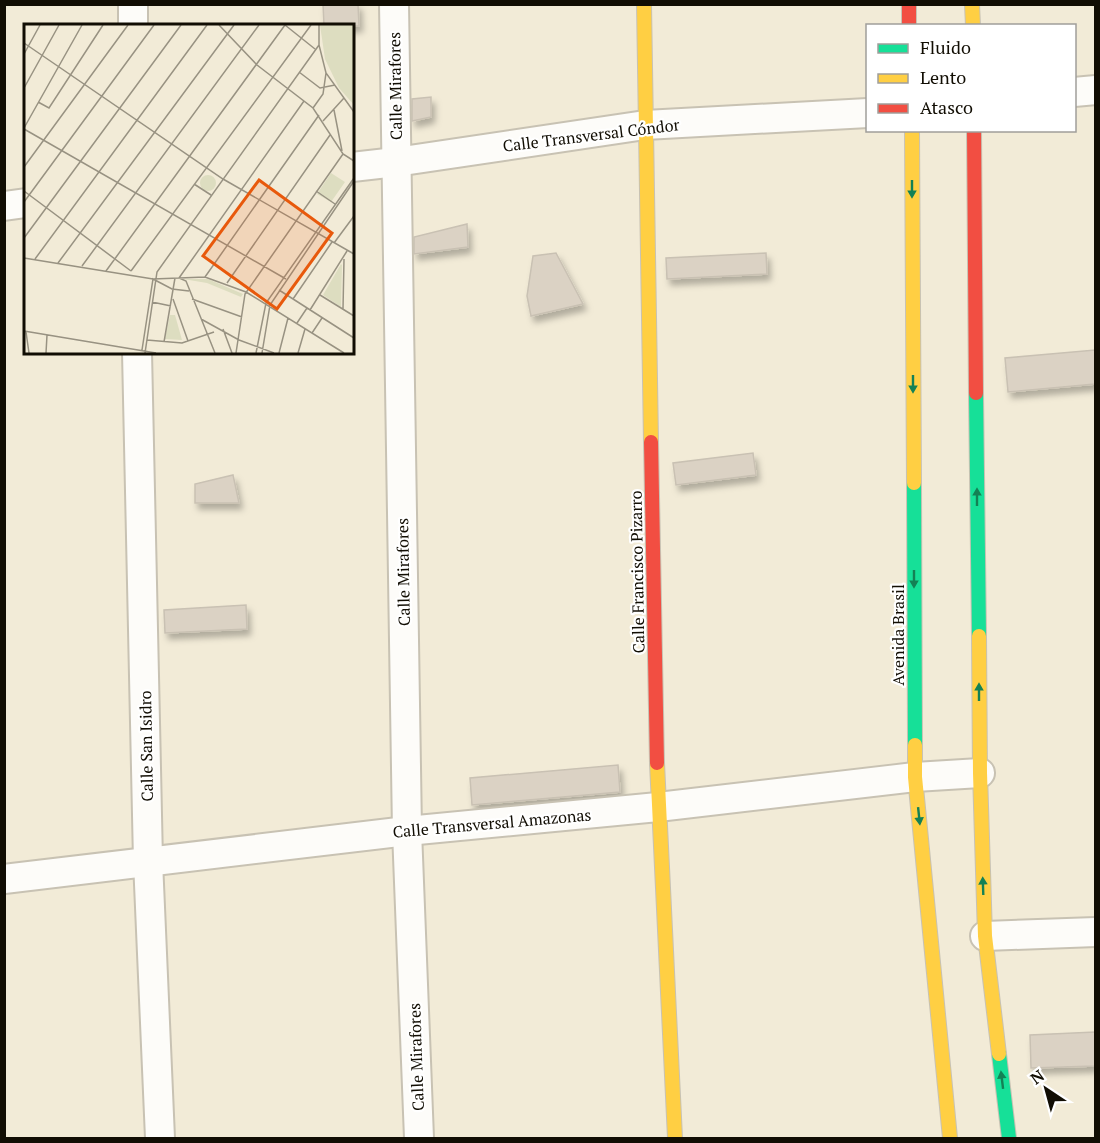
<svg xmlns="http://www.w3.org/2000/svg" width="1100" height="1143" font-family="'PT Serif',serif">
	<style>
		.building { fill: #dbd2c4; stroke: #c9c1b3; stroke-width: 1.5; filter: url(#shadow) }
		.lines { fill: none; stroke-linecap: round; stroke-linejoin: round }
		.street-casing { stroke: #c8c2b3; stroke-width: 32 }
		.fast-casing { stroke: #c8c2b3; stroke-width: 16 }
		.slow-casing { stroke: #c8c2b3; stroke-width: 16 }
		.jam-casing { stroke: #c8c2b3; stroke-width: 16 }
		.street { stroke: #fdfcf9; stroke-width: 28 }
		.fast { stroke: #16e098; stroke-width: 14 }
		.slow { stroke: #ffcf43; stroke-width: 14 }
		.jam { stroke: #f24e42; stroke-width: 14 }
		.oneway { fill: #148155 }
		.labels { text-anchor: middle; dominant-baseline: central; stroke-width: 4.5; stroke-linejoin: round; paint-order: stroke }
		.street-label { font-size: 16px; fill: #110d03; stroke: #fff }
		.inset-road { fill: none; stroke: #989282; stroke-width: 1.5 }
		.view { fill: #e8590c; fill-opacity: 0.15; stroke: #e8590c; stroke-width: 3 }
		.inset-edge { fill: none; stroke: #110d03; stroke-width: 3 }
	</style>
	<defs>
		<filter id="shadow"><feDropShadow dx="3.5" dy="6" stdDeviation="3" flood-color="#0004"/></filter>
	</defs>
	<rect width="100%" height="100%" fill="#f2ebd7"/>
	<g class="building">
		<path d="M323 4H358L359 26H324Z"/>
		<path d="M431 97V117L412 121V99Z"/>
		<path d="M467 224 468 247 414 254V237Z"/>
		<path d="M556 253 583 304 531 316 527 296 533 256Z"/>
		<path d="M766 253 767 274 667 279 666 258Z"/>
		<path d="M1095 350V384L1008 392 1005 358Z"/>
		<path d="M753 453 756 475 676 485 673 463Z"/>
		<path d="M233 475 239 503H195V484Z"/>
		<path d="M246 605 247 629 165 633 164 610Z"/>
		<path d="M618 765 620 792 472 805 470 778Z"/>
		<path d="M1095 1032V1066L1031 1068 1030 1035Z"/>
	</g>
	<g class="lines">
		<defs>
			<g id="street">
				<path d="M133 4V26"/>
				<path d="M394 4 407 831 419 1138"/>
				<path d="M1074 92 1096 90"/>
				<path d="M352 167 396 162 645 125 868 113"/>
				<path d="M4 206 26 203"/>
				<path d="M137 352 148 861 160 1138"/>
				<path d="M4 879 407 831 658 807 915 777 980 773"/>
				<path d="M985 936 1096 932"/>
			</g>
			<g id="fast">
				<path d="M976 393 979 636"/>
				<path d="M914 483 915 745"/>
				<path d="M999 1054 1009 1138"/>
			</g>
			<g id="slow">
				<path d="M644 4 651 442"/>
				<path d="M972 4 973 26"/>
				<path d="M912 130 914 483"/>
				<path d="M979 636 980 773 985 936 999 1054"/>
				<path d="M915 745V777L950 1138"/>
				<path d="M657 763 675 1138"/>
			</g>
			<g id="jam">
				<path d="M909 4V26"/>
				<path d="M974 130 976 393"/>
				<path d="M651 442 657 763"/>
			</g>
		</defs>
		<use href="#street" class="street-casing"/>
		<use href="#fast" class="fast-casing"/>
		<use href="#slow" class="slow-casing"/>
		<use href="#jam" class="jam-casing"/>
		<use href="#street" class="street"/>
		<use href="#fast" class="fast"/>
		<use href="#slow" class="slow"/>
		<use href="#jam" class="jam"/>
	</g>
	<defs><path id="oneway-solid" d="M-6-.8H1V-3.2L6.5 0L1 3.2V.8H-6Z" transform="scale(1.5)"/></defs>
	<g class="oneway">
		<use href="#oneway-solid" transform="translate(912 189) rotate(90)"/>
		<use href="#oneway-solid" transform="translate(913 384) rotate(90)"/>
		<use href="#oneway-solid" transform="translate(977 497) rotate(-90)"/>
		<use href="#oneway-solid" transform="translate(914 579) rotate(90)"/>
		<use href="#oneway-solid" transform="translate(979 692) rotate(-90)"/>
		<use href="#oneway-solid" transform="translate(919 816) rotate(84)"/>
		<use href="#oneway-solid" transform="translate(983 886) rotate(-92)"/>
		<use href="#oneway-solid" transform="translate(1002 1080) rotate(-97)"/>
	</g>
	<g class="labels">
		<g class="street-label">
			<text transform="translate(395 86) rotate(-91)">Calle Mirafores</text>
			<text transform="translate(591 135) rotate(-7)">Calle Transversal Cóndor</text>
			<text transform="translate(403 572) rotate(-91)">Calle Mirafores</text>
			<text transform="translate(637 572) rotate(-91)">Calle Francisco Pizarro</text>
			<text transform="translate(898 635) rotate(-90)">Avenida Brasil</text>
			<text transform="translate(146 746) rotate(-91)">Calle San Isidro</text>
			<text transform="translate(492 823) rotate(-5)">Calle Transversal Amazonas</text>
			<text transform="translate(416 1057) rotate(-92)">Calle Mirafores</text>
		</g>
	</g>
	<g transform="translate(24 24)">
		<rect width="330" height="330" fill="#f2ebd7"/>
		<path d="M296 1H330V81L315 64 301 35ZM307 149 321 158 307 178 293 170ZM176 159a8 8 0 1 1 16 0a8 8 0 1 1-16 0ZM317 240 318 241 317 283 299 271ZM159 255H184L219 270 217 273 183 259ZM146 291H151L158 316 141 315Z" fill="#ddddc0"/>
		<path class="inset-road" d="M195 1 233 41 289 84 319 130 330 137M261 1 291 25M295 1V21L302 49 330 88M0 19 199 155 330 230M0 30 16 1M275 48 296 64 311 61M0 64 35 1M14 78 25 84 79 1M289 84 299 70 302 49M310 86 318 127M299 97 320 74M0 104 58 1M0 105 262 255M0 143 104 1M170 160 187 171M0 167 107 247M292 167 311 180M0 178 130 1M0 214 157 1M310 219 330 192M0 234 129 255 181 253 222 268 320 329M11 235 183 1M34 239 210 1M58 242 235 1M82 247 261 1M107 247 287 1M181 253 295 91M203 259 306 111M255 266 330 314M296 271 330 292M149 275 164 317M168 275 218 293M269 275 308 218M128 278 147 282M319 285 320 235M286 286 323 227M177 295 215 316 250 329M273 299 283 284M199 305 208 329M0 307 132 329M2 308 5 329M288 309 298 294M123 316 158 319 190 308M140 318 151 254M118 326 129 255 148 265 165 267M22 329 23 311M121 329 133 248 295 21M191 329 162 257 155 254 280 77M212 329 221 270 319 130M232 329 242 279 330 154M238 329 246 281 330 157M255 329 264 294M274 329 281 305"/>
		<path class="view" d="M235 156 308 209 253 285 179 232Z"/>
		<rect width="330" height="330" class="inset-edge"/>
	</g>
	<rect width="1100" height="1143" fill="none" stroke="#110d03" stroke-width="12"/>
	<rect x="866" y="24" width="210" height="108" fill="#ffffff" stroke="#a09e9a" stroke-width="1.5"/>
	<rect x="878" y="44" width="30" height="9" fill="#16e098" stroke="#a09e9a" stroke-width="1.5"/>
	<text x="920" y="54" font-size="18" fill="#110d03">Fluido</text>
	<rect x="878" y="74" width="30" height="9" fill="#ffcf43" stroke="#a09e9a" stroke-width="1.5"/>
	<text x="920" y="84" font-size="18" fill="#110d03">Lento</text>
	<rect x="878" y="104" width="30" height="9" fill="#f24e42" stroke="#a09e9a" stroke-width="1.5"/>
	<text x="920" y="114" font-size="18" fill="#110d03">Atasco</text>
	<g transform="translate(1046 1089) rotate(324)" stroke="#ffffff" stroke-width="4.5" paint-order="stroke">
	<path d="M0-4.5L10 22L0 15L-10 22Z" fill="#110d03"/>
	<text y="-9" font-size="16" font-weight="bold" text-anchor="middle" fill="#110d03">N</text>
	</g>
</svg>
